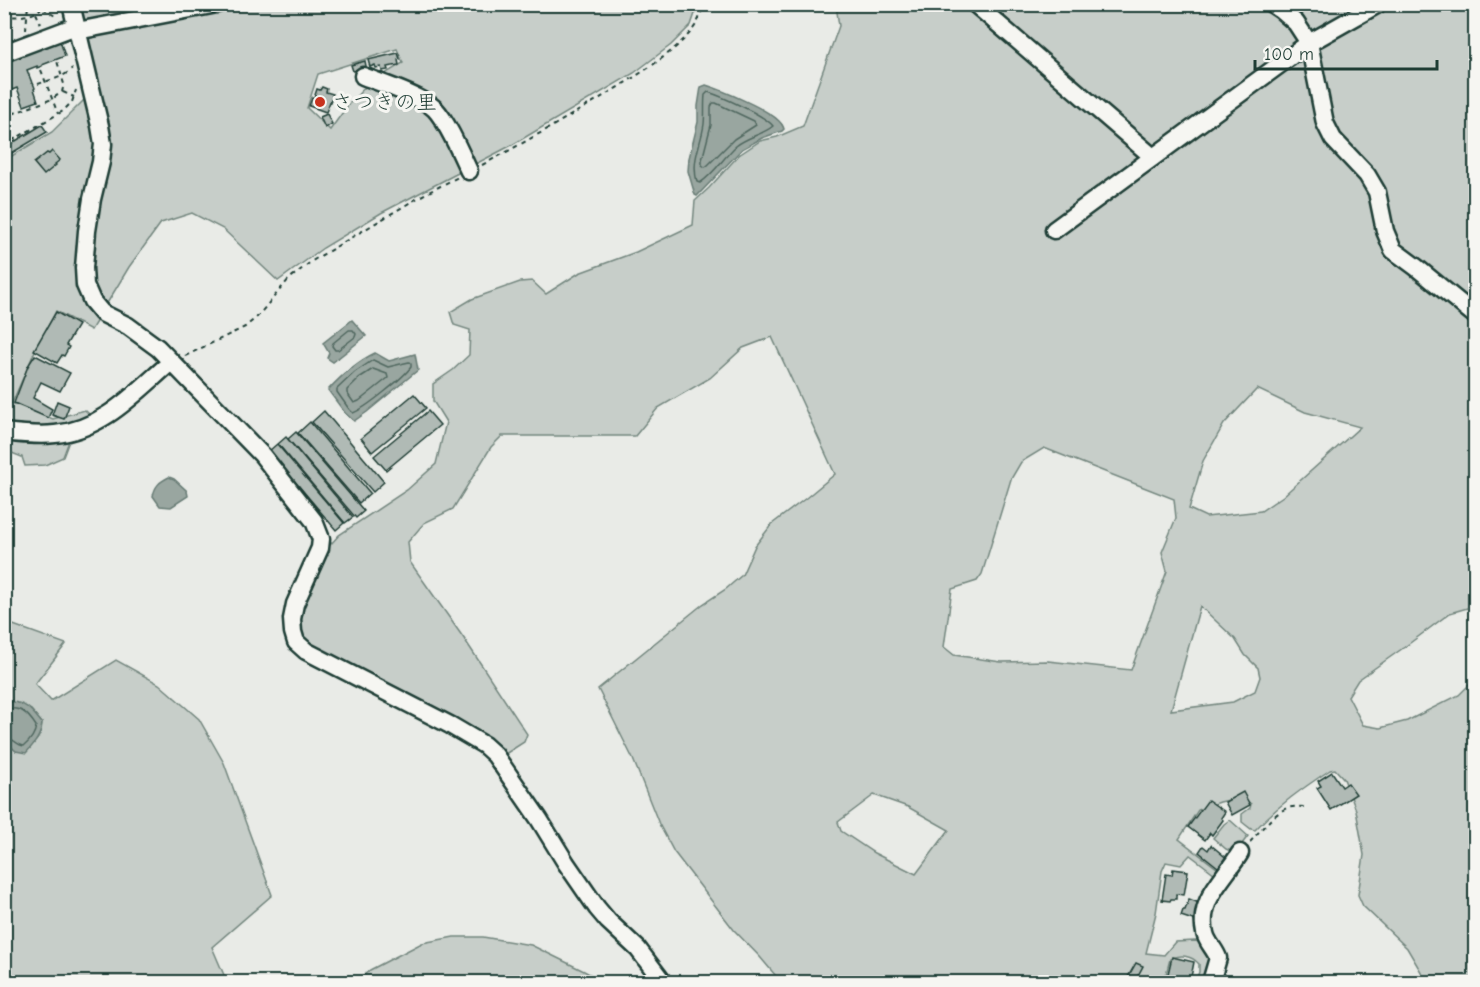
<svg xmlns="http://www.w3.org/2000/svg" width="1480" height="987" font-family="'Comic Neue','Klee One',sans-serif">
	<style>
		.green { fill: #c7cec9; stroke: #73867e; stroke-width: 1.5; fill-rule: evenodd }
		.water { fill: #99a6a0; stroke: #687c75; stroke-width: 1.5 }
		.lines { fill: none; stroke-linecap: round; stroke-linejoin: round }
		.shore { stroke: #50675f; stroke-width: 1.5 }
		.building { fill: #b0bab5; stroke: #1f3d34; stroke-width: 1.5 }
		.minor-casing { stroke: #1f3d34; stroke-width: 21 }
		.path { stroke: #1f3d34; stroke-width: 2; stroke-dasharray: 4.5 4.5; stroke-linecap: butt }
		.minor { stroke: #f6f6f2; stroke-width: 16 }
		.poi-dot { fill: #c8321e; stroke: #f6f6f2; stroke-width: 2 }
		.labels { text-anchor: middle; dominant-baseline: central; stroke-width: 6; stroke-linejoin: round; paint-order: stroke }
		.poi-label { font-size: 21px; fill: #1f3d34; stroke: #f6f6f2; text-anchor: start }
	</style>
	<rect width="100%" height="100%" fill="#e9ebe7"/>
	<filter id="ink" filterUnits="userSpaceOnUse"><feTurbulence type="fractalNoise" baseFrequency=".0167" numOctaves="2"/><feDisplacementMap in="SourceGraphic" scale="12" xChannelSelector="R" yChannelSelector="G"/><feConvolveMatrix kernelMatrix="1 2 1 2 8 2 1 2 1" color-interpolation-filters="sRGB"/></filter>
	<g filter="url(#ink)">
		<g class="green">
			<path d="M75 5H698L691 25 671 45 634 73 512 145 381 213 323 248 278 281 223 229 192 213 161 223 129 267 91 330 56 311 34 353 12 403 53 419 85 410 94 419 69 441 63 457 45 465 25 466 22 457 12 453H5V160L52 132 88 96ZM397 49 403 63 367 85 348 105 330 130 307 108 318 74Z"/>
			<path d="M836 5H1475V607L1474 606 1450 613 1406 646 1358 680 1348 696 1363 725 1380 728 1407 721 1459 695 1475 679V982H1427L1407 948 1363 906 1358 895 1364 855 1356 810 1344 779 1335 769 1330 770C1303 788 1277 806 1255 830L1251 829 1242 822V814L1250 808 1251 804 1242 797 1220 802 1198 810 1179 839 1222 872 1219 877 1190 855 1181 865 1166 862 1162 871 1156 913 1146 953 1164 955 1175 942 1195 941 1205 943 1214 956 1207 982H1195L1199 972V964C1191 955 1180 954 1170 959L1164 982H781L760 957 734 930 674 852 659 824 633 759 598 689 703 604 726 589 742 575 755 546 772 524 806 498 835 474 772 337 743 348 710 378 658 408 635 436H502L491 447 453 509 424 523 408 542 410 562 465 640 527 734 524 742 502 756 301 641 298 606 322 554 339 535 407 490 436 464 446 422 433 401V384L453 370 469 355 470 330 454 325 450 312 472 299 520 282 532 281 546 294 579 273 636 252 693 225 695 201 709 188 739 155 760 141 777 137 803 126 839 26ZM1257 389 1305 412 1360 427 1283 496 1261 511 1206 517 1189 509 1203 461 1224 424ZM1044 448 1174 499 1176 518 1162 552 1167 571 1131 670 1048 661 1001 662 954 655 944 647 952 589 977 581 982 574 1011 479 1021 462ZM1200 606 1235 639 1245 655 1258 668 1260 677 1255 691 1233 702 1171 710ZM874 795 908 807 949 830 916 874 874 853 841 831 838 822Z"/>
			<path d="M5 622 66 644 35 684 51 701 116 660 159 684 199 719 224 763 272 895 212 947 227 982H5L4 741 16 751C32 744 41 743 42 723L31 710 10 702 5 703Z"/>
			<path d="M1230 820 1248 836 1235 853 1226 849 1213 838 1224 824Z"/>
			<path d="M454 937H483L531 945 584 971 604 982H356L370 970 422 943Z"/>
		</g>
		<g class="water">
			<path d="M706 85C722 90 767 109 779 121 783 125 782 124 784 129L782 131 762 138 742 149 697 196 695 195 688 171 689 158 698 122V106L701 87Z"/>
			<path d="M352 320 366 336 333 362 327 358 329 353 323 343Z"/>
			<path d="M375 353 389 361 415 354 418 370 367 412 354 421 345 413 328 390C342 375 356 362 375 353Z"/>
			<path d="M169 477 174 479 187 491 188 496 171 507 160 506 153 496C155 486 159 482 169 477Z"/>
			<path d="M10 702C26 702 32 711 42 723 41 736 35 743 26 753L16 751 5 741V703Z"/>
		</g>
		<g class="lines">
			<g class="shore">
				<path d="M708 92C721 96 766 116 773 126 764 134 747 137 736 146 724 157 714 174 700 183L697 182C691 159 701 146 704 124 705 114 704 104 705 95Z"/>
				<path d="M713 103H716L754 121 756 125 734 139 707 166 705 167 702 165V160L711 125V107Z"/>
				<path d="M349 330H353L356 334 355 337 338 350H335L332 346 333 343Z"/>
				<path d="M373 360 388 367 409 362 411 364V367C403 378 366 408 353 413L349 409 337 392V389L355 372Z"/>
				<path d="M373 369 387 374 388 378 359 401 354 403 347 393V390L359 378Z"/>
				<path d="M4 709C21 707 27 712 36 726 35 734 30 741 24 746 16 745 13 737 4 737"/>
			</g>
		</g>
		<g class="building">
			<path d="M60 41 65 56 42 65V66L37 68V66L27 70 32 83H33L35 88 34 89 38 101 24 106 17 88 12 90 6 73 10 71 6 61Z"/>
			<path d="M398 53 400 59 398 60 399 65 387 67 388 70 382 71 381 67 376 68 375 65 370 67 368 60Z"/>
			<path d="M365 61 367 71 362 69 353 71 351 65Z"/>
			<path d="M322 87 327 89 326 92 333 94 326 112 309 106 312 98H314L317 89 320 90Z"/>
			<path d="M327 114 332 124 325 128 320 117Z"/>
			<path d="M42 125 47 132 5 157 4 148Z"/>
			<path d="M52 151 60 160 55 164 56 165 44 175 34 163 47 153 49 154Z"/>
			<path d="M56 312 78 325 66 345 69 347 64 356 62 355 57 363 34 350Z"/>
			<path d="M35 355 70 373 60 391 41 382 33 398 52 409 48 418 14 403 28 366Z"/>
			<path d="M414 394 426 408 372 452 361 438Z"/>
			<path d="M57 401 69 406 64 419 52 415Z"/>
			<path d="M324 411 384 482 373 492 312 422Z"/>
			<path d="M428 411 440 425 386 470 374 456Z"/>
			<path d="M310 422 370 493 359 503 298 433Z"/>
			<path d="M296 432 364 511 356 518 288 439Z"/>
			<path d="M286 437 353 517 345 523 278 444Z"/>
			<path d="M277 444 344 523 336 530 269 451Z"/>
			<path d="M1332 772 1342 787 1348 783 1356 794 1331 810 1317 788 1321 786 1318 781Z"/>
			<path d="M1243 792 1250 805 1232 815 1225 802Z"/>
			<path d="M1208 800 1225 812 1221 818 1223 820 1212 835 1210 833 1205 840 1188 827Z"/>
			<path d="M1211 845 1230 861 1223 871 1199 852 1203 846 1208 850Z"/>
			<path d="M1173 869 1188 871 1184 895 1176 894V899H1171L1170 901 1162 900 1166 874 1172 875Z"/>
			<path d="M1189 899 1202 904 1196 921 1181 916 1183 910H1185Z"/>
			<path d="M1172 957 1194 962 1190 982H1166Z"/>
			<path d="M1136 963 1143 966 1135 981 1128 977Z"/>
		</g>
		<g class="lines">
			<defs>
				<g id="minor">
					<path d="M71 4 100 126 103 144 101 162 92 199 87 231 84 268 85 285 92 301 102 313 128 326 158 348 262 455 314 521 321 539 320 548 295 604 292 619 293 632 296 642 306 651 450 725 484 745 495 755 539 819 566 863 597 908 608 921 638 949 663 982"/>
					<path d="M975 4 1153 157"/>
					<path d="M1272 4 1281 10 1296 23 1309 43 1325 123 1333 139 1367 175 1377 192 1385 231 1393 250 1416 267 1476 316"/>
					<path d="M77 31 217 4"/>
					<path d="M4 53 76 26"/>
					<path d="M363 76C381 83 423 97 435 109 448 123 461 154 469 171"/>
					<path d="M1054 230 1309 43 1378 4"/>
					<path d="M4 432C21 434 38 436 55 434 103 430 137 391 171 362"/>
					<path d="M1211 982 1218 958C1215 949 1207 943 1205 933 1197 900 1225 878 1240 853"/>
				</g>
			</defs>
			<use href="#minor" class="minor-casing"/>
			<g class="path">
				<path d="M43 8 58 18"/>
				<path d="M36 13 41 24"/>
				<path d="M4 17C18 16 36 18 44 4"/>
				<path d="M4 21 9 35"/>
				<path d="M26 30 28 4"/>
				<path d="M41 70 58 114"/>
				<path d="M38 84C49 80 65 78 72 68"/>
				<path d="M63 92 74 97"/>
				<path d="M4 115 13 139"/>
				<path d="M4 117 52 99 62 92 64 84 57 61"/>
				<path d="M4 145 63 111 72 102 76 90"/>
				<path d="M482 165C524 143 565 119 605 95 633 78 673 55 693 29 699 21 701 14 703 4"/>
				<path d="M185 356 245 327 257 317 289 279 312 261 421 196 458 177"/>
				<path d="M1250 842C1260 831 1273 814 1287 808 1293 806 1300 807 1307 807"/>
			</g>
			<use href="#minor" class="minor"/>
		</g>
	</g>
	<circle class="poi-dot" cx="320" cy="102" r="6"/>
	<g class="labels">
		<g class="poi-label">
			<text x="332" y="102">さつきの里</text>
		</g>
	</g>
	<rect width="1480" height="987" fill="none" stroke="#f6f6f2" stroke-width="24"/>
	<rect x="12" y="12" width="1456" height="963" fill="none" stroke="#1f3d34" stroke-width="2" filter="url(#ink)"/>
	<path d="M1255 60v9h182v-9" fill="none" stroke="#1f3d34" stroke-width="3"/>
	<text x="1264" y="60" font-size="18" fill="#1f3d34" stroke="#f6f6f2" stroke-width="4.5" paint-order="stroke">100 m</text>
</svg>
